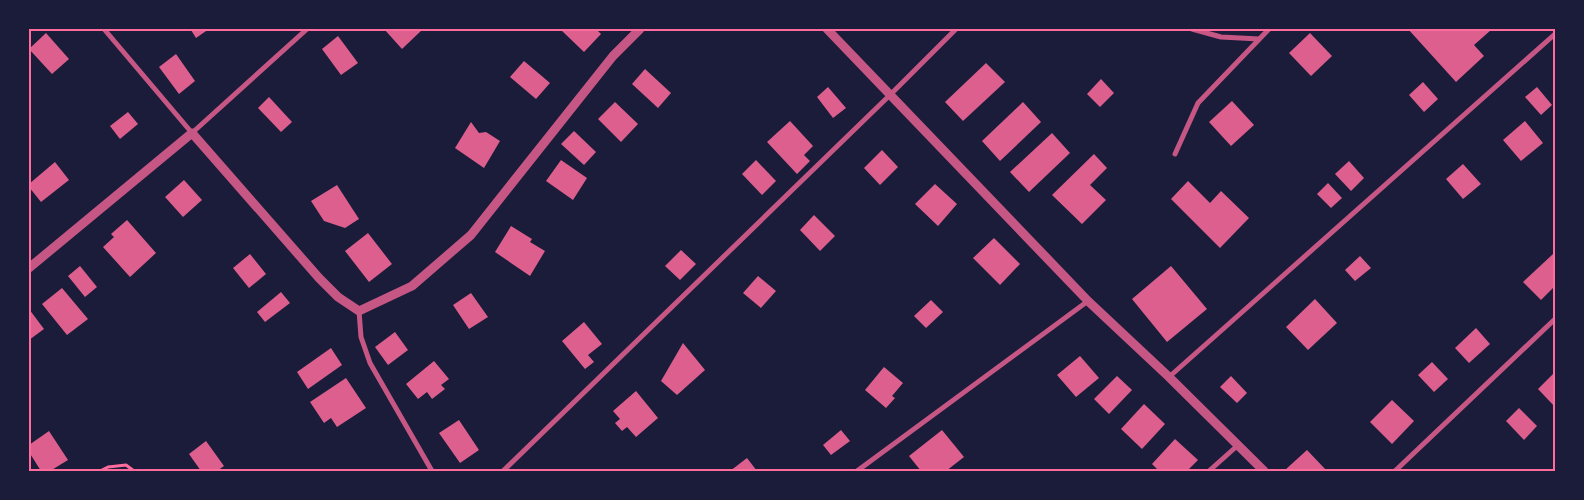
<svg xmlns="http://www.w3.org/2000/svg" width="1584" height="500" font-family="'PT Sans',sans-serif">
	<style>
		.building { fill: #dd5f8e }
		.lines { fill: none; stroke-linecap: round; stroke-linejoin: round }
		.path { stroke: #ff6b9d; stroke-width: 3 }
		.minor { stroke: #c65784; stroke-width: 5 }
		.tertiary { stroke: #c65784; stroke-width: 9 }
		.neatline { fill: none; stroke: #ff6b9d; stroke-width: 2 }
	</style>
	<rect width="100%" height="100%" fill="#1b1b3a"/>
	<g class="building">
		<path d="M193 29H209L196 38 191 30Z"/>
		<path d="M384 29H423L402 49Z"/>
		<path d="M560 29H596L601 34 584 52Z"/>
		<path d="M1408 29H1490L1491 30 1474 45 1484 56 1456 82Z"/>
		<path d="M46 33 69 59 52 74 29 49Z"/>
		<path d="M1310 33 1332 56 1311 76 1289 53Z"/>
		<path d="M338 36 358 63 341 75 322 49Z"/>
		<path d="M176 54 195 81 179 94 159 67Z"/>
		<path d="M524 61 550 83 536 99 510 77Z"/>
		<path d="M986 63 1005 82 963 121 945 102Z"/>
		<path d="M645 69 671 93 658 108 632 84Z"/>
		<path d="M1101 79 1114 93 1100 107 1087 94Z"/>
		<path d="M1423 82 1438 99 1424 112 1409 95Z"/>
		<path d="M828 87 846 108 833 118 817 97Z"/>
		<path d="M1537 87 1552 105 1541 115 1525 97Z"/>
		<path d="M269 97 292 122 281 132 258 108Z"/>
		<path d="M1232 101 1254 125 1231 146 1209 122Z"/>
		<path d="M615 102 638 124 621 142 598 119Z"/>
		<path d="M1023 102 1041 122 1000 161 982 141Z"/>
		<path d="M128 112 138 124 120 139 110 126Z"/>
		<path d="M790 121 813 146 804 155 810 161 797 174 767 142Z"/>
		<path d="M1525 121 1543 143 1521 161 1503 140Z"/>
		<path d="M471 122 479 133 486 132 500 141 484 168 455 148Z"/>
		<path d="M574 131 596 152 584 165 561 144Z"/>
		<path d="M1052 133 1070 153 1029 192 1010 172Z"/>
		<path d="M882 150 898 167 880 185 864 168Z"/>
		<path d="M1094 154 1107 168 1090 185 1106 200 1082 224 1052 195Z"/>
		<path d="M561 160 587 178 573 200 546 181Z"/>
		<path d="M756 160 776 181 762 195 742 174Z"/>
		<path d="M1349 161 1364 178 1351 191 1335 174Z"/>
		<path d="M55 162 69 180 41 202 29 187V184Z"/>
		<path d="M1463 164 1481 184 1463 199 1446 179Z"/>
		<path d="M184 180 202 200 183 217 165 197Z"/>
		<path d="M1188 181 1210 203 1221 191 1249 218 1220 248 1171 199Z"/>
		<path d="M1328 183 1342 198 1331 208 1317 194Z"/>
		<path d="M935 184 957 204 938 226 915 204Z"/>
		<path d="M337 185 359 219 345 228 324 221 311 201Z"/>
		<path d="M814 215 835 236 820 251 800 230Z"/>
		<path d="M127 220 156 253 130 277 103 247 114 237 111 234Z"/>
		<path d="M511 226 532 239 530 242 545 251 530 276 495 252Z"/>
		<path d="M368 233 392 264 369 282 345 251Z"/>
		<path d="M994 238 1020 264 1000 285 973 258Z"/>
		<path d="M681 250 696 264 680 280 665 266Z"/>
		<path d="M250 254 266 274 249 288 233 268Z"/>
		<path d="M1553 254 1555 257V286L1541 300 1523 282Z"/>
		<path d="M1360 256 1371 268 1355 281 1345 270Z"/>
		<path d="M80 266 97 287 85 297 68 276Z"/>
		<path d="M1171 266 1207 309 1167 342 1132 299Z"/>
		<path d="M758 276 776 291 761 308 743 293Z"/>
		<path d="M62 288 88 319 67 335 42 304Z"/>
		<path d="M281 292 290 303 265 322 257 312Z"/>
		<path d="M471 293 488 317 469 329 453 305Z"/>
		<path d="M1315 299 1337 323 1308 350 1286 327Z"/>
		<path d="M931 300 943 312 926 328 914 316Z"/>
		<path d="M29 309 44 329 29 340Z"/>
		<path d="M584 322 602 344 588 355 594 362 585 369 562 341Z"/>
		<path d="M1476 328 1490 344 1469 363 1455 348Z"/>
		<path d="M395 332 408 350 388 365 375 347Z"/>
		<path d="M683 343 705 370 677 395 661 381Z"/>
		<path d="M331 348 342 365 308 389 297 372Z"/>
		<path d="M1080 356 1099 378 1076 397 1057 375Z"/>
		<path d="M434 361 449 379 441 385 445 389 432 399 427 392 418 399 406 384Z"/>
		<path d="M1432 362 1448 379 1434 392 1418 375Z"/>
		<path d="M884 367 903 383 892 396 895 398 886 408 865 390Z"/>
		<path d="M1555 372V407L1538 389Z"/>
		<path d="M1117 376 1132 390 1109 414 1094 399Z"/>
		<path d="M1231 376 1247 393 1237 403 1220 387Z"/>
		<path d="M346 378 366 408 337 427 331 418 324 423 310 402Z"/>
		<path d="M636 391 658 418 636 437 627 427 622 431 615 423 620 419 613 411Z"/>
		<path d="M1392 400 1414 421 1392 444 1370 422Z"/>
		<path d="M1144 404 1165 424 1142 449 1121 429Z"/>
		<path d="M1519 408 1537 426 1524 440 1506 421Z"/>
		<path d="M459 420 479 450 460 463 439 433Z"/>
		<path d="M841 430 850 441 831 455 823 445Z"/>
		<path d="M942 430 964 457 946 471H921L909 456Z"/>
		<path d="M49 431 68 460 50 471H41L29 452V445Z"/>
		<path d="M1175 439 1198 460 1187 471H1159L1152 464Z"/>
		<path d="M206 441 224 466 217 471H201L189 454Z"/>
		<path d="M1307 450 1327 471H1286L1285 470Z"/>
		<path d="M747 458 757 471H730Z"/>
	</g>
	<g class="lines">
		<path class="path" d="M100 471 108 467 126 465 134 471"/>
		<g class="minor">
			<path d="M104 29 192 133 307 29"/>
			<path d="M1192 29 1221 37 1259 39"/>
			<path d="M1175 154 1198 103 1269 29"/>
			<path d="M359 311 361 337 370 363 432 471"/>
			<path d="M1169 377 1555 34"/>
			<path d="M503 471 891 94 956 29"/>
			<path d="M857 471 1088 301"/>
			<path d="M1209 471 1237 446"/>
			<path d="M1395 471 1555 319"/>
		</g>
		<g class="tertiary">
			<path d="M827 29 1088 301 1169 377 1264 471"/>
			<path d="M29 268 192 133 319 278 338 297 359 311 412 286 471 235 613 56 640 29"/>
		</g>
	</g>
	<rect width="1584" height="500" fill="none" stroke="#1b1b3a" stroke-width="60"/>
	<rect x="30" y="30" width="1524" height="440" class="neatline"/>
</svg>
